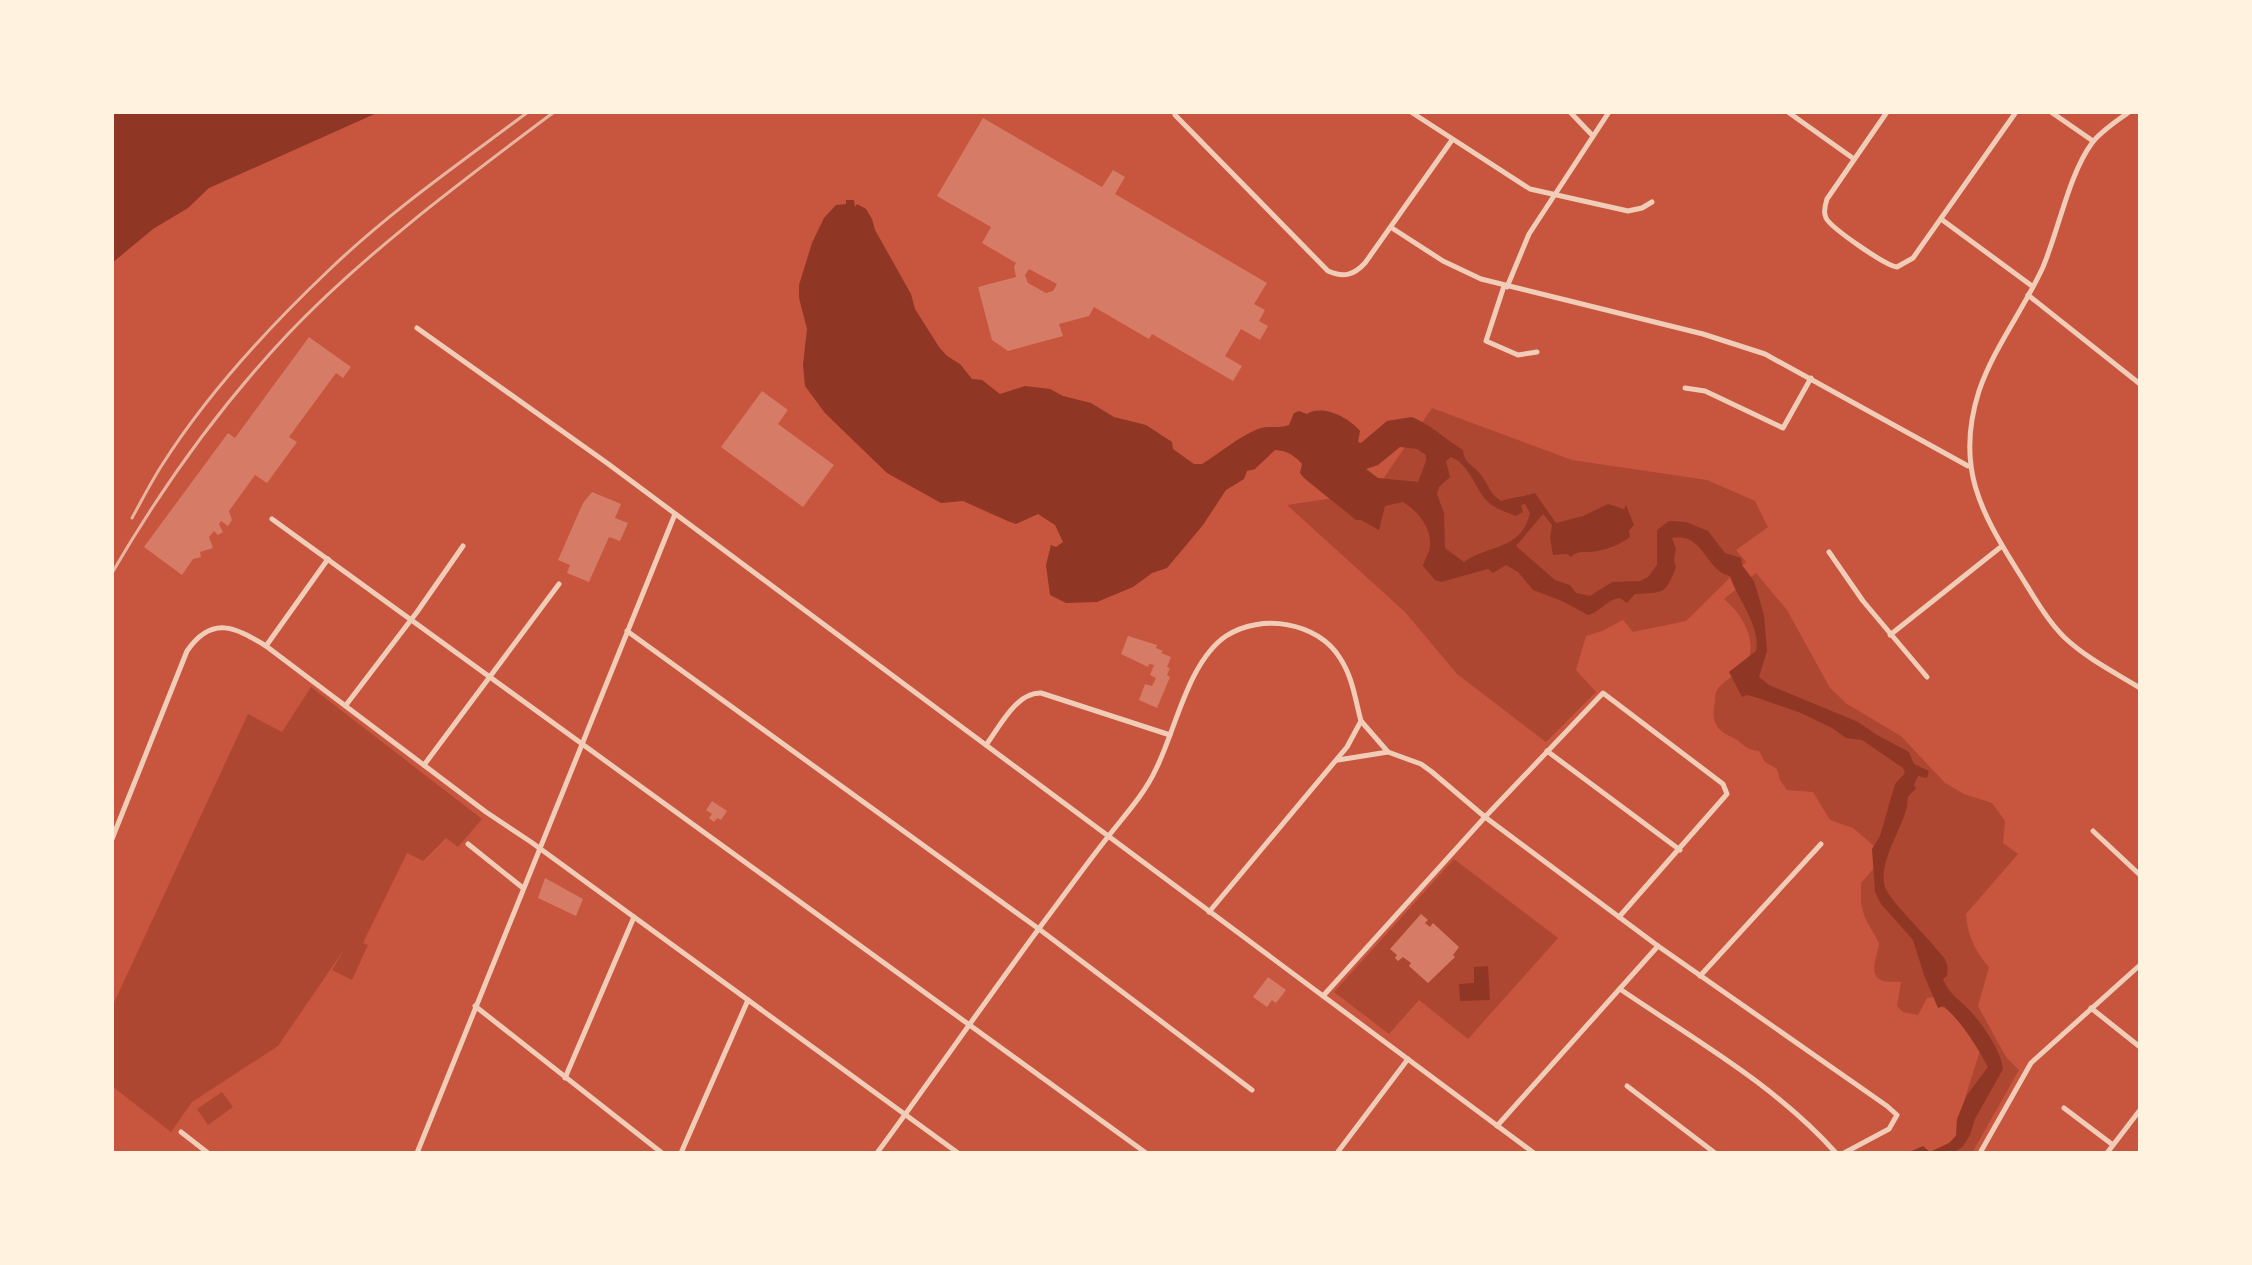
<svg xmlns="http://www.w3.org/2000/svg" width="2252" height="1265" font-family="'PT Sans Narrow',sans-serif">
	<style>
		.green { fill: #ae4732 }
		.water { fill: #8f3625; fill-rule: evenodd }
		.building { fill: #d67c66; fill-rule: evenodd }
		.lines { fill: none; stroke-linecap: round; stroke-linejoin: round }
		.minor { stroke: #f1ccb7; stroke-width: 5 }
		.rail { stroke: #e9b49f; stroke-width: 3 }
	</style>
	<rect width="100%" height="100%" fill="#c8553d"/>
	<g class="green">
		<path d="M1432 408 1572 460 1707 480 1755 501 1768 527 1736 550 1746 562 1686 621 1633 632 1623 620 1602 631 1586 636 1576 670 1596 692 1546 742 1457 674 1405 612 1287 505 1374 492Z"/>
		<path d="M1756 573 1787 610 1830 688 1847 704 1901 736 1945 783 1964 794 1992 803 2005 821 2003 843 2018 854 1966 914C1967 933 1975 952 1989 967L1978 1006 2006 1057 2019 1070 1972 1153H1931L1949 1144 1957 1134 1959 1117 1980 1051C1975 1035 1955 1012 1940 1006L1935 997 1927 998 1918 1015 1903 1012 1897 1006 1901 982C1896 981 1886 983 1881 980 1867 974 1879 953 1879 943L1865 918 1861 904V883L1875 867V847L1853 828 1830 820 1813 792 1787 790 1780 780 1777 769 1765 762 1759 751C1747 751 1742 742 1732 737 1715 731 1711 719 1715 702 1715 699 1715 694 1717 690 1722 682 1734 676 1741 670 1763 648 1743 614 1724 599Z"/>
		<path d="M311 687 482 819 458 847 446 838 423 861 407 853 363 943 368 945 352 980 332 970 345 948 278 1046 192 1102 171 1132 112 1086V1007L248 714 282 732Z"/>
		<path d="M1454 859 1558 938 1468 1039 1419 1000 1389 1034 1334 992Z"/>
		<path d="M222 1092 233 1107 208 1125 197 1109Z"/>
	</g>
	<g class="water">
		<path d="M112 112H379L209 188 188 208 153 229 112 263Z"/>
		<path d="M846 200H854L855 207 857 204 866 209 872 219 875 230 911 294 915 309 939 347 947 356 960 364 972 379 982 380 1000 394 1025 386 1050 389 1063 396 1091 403 1114 417 1146 425 1172 442 1173 449 1194 464H1202C1221 452 1237 438 1258 429 1267 425 1279 429 1289 425L1294 413 1299 411 1307 414C1323 404 1349 418 1360 431L1358 442 1361 443 1387 421 1412 417C1431 425 1444 438 1463 450 1464 464 1474 465 1481 475 1489 485 1489 493 1501 501 1512 497 1523 497 1535 493L1556 523 1583 516 1608 504 1624 509 1626 505 1634 525 1629 531 1630 537C1621 544 1609 549 1597 551 1586 554 1580 549 1571 557L1567 554 1553 555 1550 538 1552 525 1543 514 1516 546 1555 580 1570 585 1576 593 1590 596 1612 582 1640 581 1648 577 1657 565V530L1669 521 1686 522 1708 531 1725 553 1741 558 1742 565 1754 581 1764 615 1767 651 1759 677 1769 685 1858 722 1877 735 1909 752 1914 764 1929 771 1927 778 1918 776 1914 785 1916 788C1914 791 1910 794 1908 797 1907 801 1908 806 1906 810 1900 832 1878 864 1885 887 1889 900 1923 932 1933 945 1942 957 1950 959 1947 976L1943 979C1949 995 1961 1000 1972 1013 1984 1027 2001 1050 2003 1069L1975 1119 1970 1135 1963 1146 1954 1153H1907L1923 1146 1930 1152 1949 1143 1956 1136 1957 1119 1967 1095 1988 1067C1976 1045 1963 1024 1944 1006L1938 1008 1924 975 1913 940 1881 904 1875 892 1872 849 1880 836 1895 784 1905 773 1903 768 1862 740 1846 738 1832 728 1801 713 1758 698 1747 695 1742 697 1729 672 1756 651C1761 625 1737 599 1730 576 1705 571 1704 532 1672 538L1676 549 1674 560 1676 567C1665 596 1663 592 1635 594L1627 603 1620 598C1607 599 1601 612 1588 615L1562 601 1533 590 1518 572 1506 565 1493 573 1488 569 1441 582 1435 580 1423 566C1424 560 1429 554 1430 547 1432 528 1418 511 1403 502L1385 506 1379 530 1361 520H1356L1304 478 1300 473 1302 464C1294 455 1288 451 1275 450L1255 469 1247 471 1244 479 1226 490 1203 525 1167 568 1152 573 1133 587 1097 602 1066 603 1050 595 1046 565 1051 545 1056 547 1063 542 1055 525 1038 514 1016 524 1010 522 963 501 941 503 887 473 825 413 805 386 803 365 807 329 799 298V285L812 243 824 218 836 205 846 204ZM1400 447 1417 449 1426 455V461L1418 482 1378 478 1366 469 1378 465ZM1451 457C1470 465 1474 487 1487 501 1495 509 1506 512 1516 516L1523 512 1521 505 1525 504 1530 513C1521 551 1489 544 1464 562L1445 548 1444 513 1437 494 1439 487 1450 477 1446 461Z"/>
		<path d="M1488 966 1490 1000 1460 1001 1459 984 1474 983V967Z"/>
	</g>
	<g class="building">
		<path d="M983 118 1102 187 1113 170 1125 177 1115 194 1267 283 1254 304 1265 310 1259 321 1268 326 1260 340 1241 329 1225 356 1242 366 1233 381 1152 334 1149 339 1094 307 1089 316 1059 324 1063 336 1008 351 992 340 978 287 1016 277 1014 267 1016 263 982 243 991 227 937 196ZM1029 269 1057 284 1053 291 1046 293 1028 283 1025 275Z"/>
		<path d="M309 337 351 367 343 378 336 373 289 437 297 442 267 483 255 475 229 511 232 520 228 526 221 521 219 524 223 532 218 535 214 531 209 537 213 548 200 552 201 557 193 559 182 575 144 547 228 433 235 438Z"/>
		<path d="M762 391 788 410 778 424 834 465 803 507 721 447Z"/>
		<path d="M592 492 621 504 615 518 628 523 620 541 609 537 589 582 567 573 570 565 558 560 583 503Z"/>
		<path d="M1128 636 1157 645 1156 648 1163 651 1161 653 1171 657 1167 667 1170 668 1167 675 1170 677 1157 708 1139 700 1145 684 1152 686 1156 678 1150 675 1154 665 1149 664 1148 667 1121 654Z"/>
		<path d="M712 801 727 811 721 820 717 818 714 822 709 818 712 814 706 810Z"/>
		<path d="M545 878 583 899 576 916 538 898Z"/>
		<path d="M1421 914 1428 920 1425 923 1430 927 1433 923 1459 947 1453 955 1455 957 1428 983 1409 966 1411 963 1403 957 1398 961 1395 958 1397 955 1390 949Z"/>
		<path d="M1268 977 1286 990 1276 1003 1272 1000 1267 1007 1253 997Z"/>
	</g>
	<g class="lines">
		<g class="minor">
			<path d="M1411 112 1530 189 1628 211 1642 208 1652 202"/>
			<path d="M1570 112 1593 136"/>
			<path d="M1788 112 1854 159"/>
			<path d="M1887 112 1827 199C1825 205 1823 212 1826 218 1831 228 1886 266 1897 267L1913 258 2016 112"/>
			<path d="M2051 112 2093 141"/>
			<path d="M2129 112C2117 121 2101 131 2092 143 2069 174 2059 229 2043 267 2024 309 1994 347 1979 391 1955 466 1980 511 2019 573 2033 595 2046 619 2064 637 2086 658 2114 672 2140 688"/>
			<path d="M1175 115 1328 271C1344 278 1354 275 1365 263L1452 140"/>
			<path d="M1941 219 2032 286"/>
			<path d="M1392 228 1443 261 1481 279 1703 334 1765 354 1968 466"/>
			<path d="M1504 286 1486 341 1518 355 1537 352"/>
			<path d="M1507 287 1529 234 1609 112"/>
			<path d="M2028 295 2140 384"/>
			<path d="M417 328 607 463 1534 1153"/>
			<path d="M1685 388 1705 391 1783 428 1811 378"/>
			<path d="M272 519 1146 1153"/>
			<path d="M1829 552 1863 601 1927 677"/>
			<path d="M627 631 1039 929 1252 1090"/>
			<path d="M1890 635 2002 546"/>
			<path d="M266 646 328 559"/>
			<path d="M346 705 417 612 463 546"/>
			<path d="M986 745C999 728 1016 692 1041 693L1170 735"/>
			<path d="M1547 751 1680 850"/>
			<path d="M1388 752 1421 764 1432 772 1485 817 1658 946 1887 1106 1897 1115 1889 1129 1844 1153"/>
			<path d="M1338 760 1388 752 1361 721"/>
			<path d="M424 765 559 584"/>
			<path d="M2093 831 2140 875"/>
			<path d="M112 839 187 651C212 615 235 627 266 646L486 812 531 842 958 1153"/>
			<path d="M468 844 523 888"/>
			<path d="M1700 976 1821 844"/>
			<path d="M1620 989C1696 1041 1774 1084 1836 1153"/>
			<path d="M1323 996 1485 817 1603 693 1723 784 1727 794 1619 917"/>
			<path d="M475 1006 662 1153"/>
			<path d="M2091 1008 2140 1047"/>
			<path d="M565 1078 634 917"/>
			<path d="M1627 1086 1715 1153"/>
			<path d="M2064 1108 2113 1145"/>
			<path d="M1497 1126 1658 946"/>
			<path d="M181 1132 208 1153"/>
			<path d="M417 1153 675 514"/>
			<path d="M681 1153 748 1000"/>
			<path d="M877 1153C936 1073 992 991 1052 911 1070 887 1088 862 1107 838 1124 816 1144 795 1156 769 1176 729 1188 662 1226 636 1261 613 1318 622 1340 658 1353 678 1355 699 1361 721L1347 747 1209 912"/>
			<path d="M1337 1153 1408 1059"/>
			<path d="M1980 1153 2031 1063 2140 965"/>
			<path d="M2107 1153 2140 1110"/>
		</g>
		<g class="rail">
			<path d="M132 518C142 500 151 482 162 465 207 394 267 329 328 271 389 212 460 163 528 112"/>
			<path d="M112 573C162 487 220 406 288 334 365 253 465 179 554 112"/>
		</g>
	</g>
	<rect width="2252" height="1265" fill="none" stroke="#fff3e0" stroke-width="228"/>
</svg>
